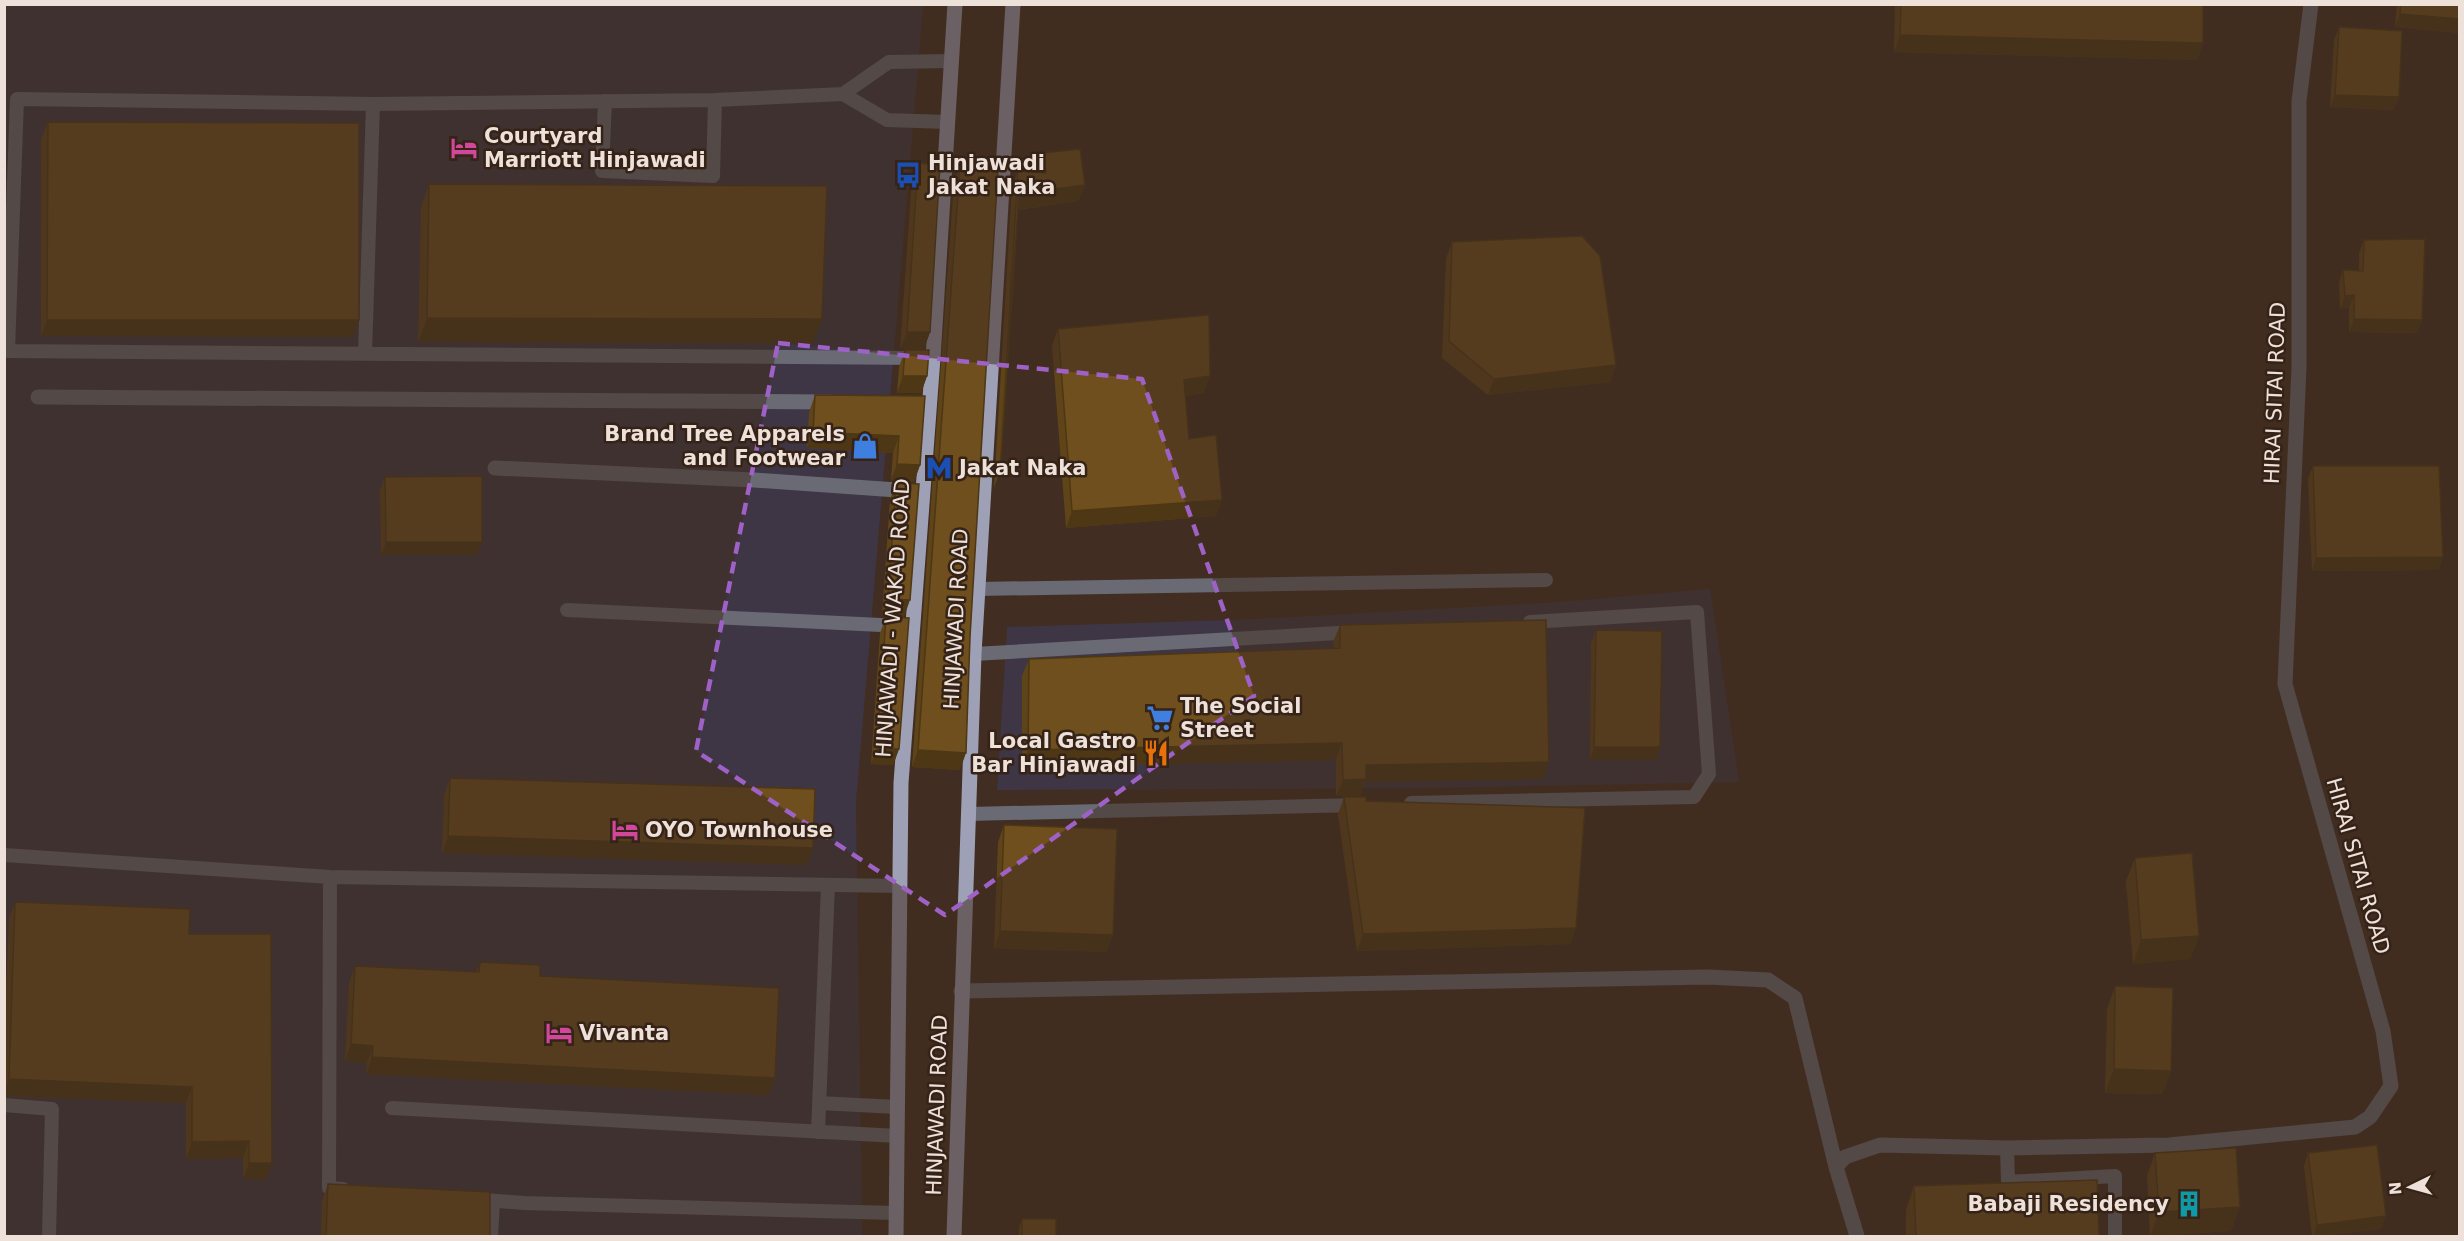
<svg xmlns="http://www.w3.org/2000/svg" width="2464" height="1241" viewBox="0 0 2464 1241" font-family="'DejaVu Sans',sans-serif">
  <rect width="100%" height="100%" fill="#412d21"/>
  <path fill="#3e3545" d="M5 5H923L856 803 862 1236H5Z
    M1710 589 1739 782 1420 788 997 790 1007 627 1260 619 1562 602Z"/>
  <g fill="none" stroke-linecap="round" stroke-linejoin="round">
    <path stroke="#696a74" stroke-width="14" d="M843 94 887 120 947 122
      M605 101 602 171 713 176 715 100
      M365 354 373 104
      M919 358 8 351 17 99 373 104 715 100 843 94 889 62 951 61
      M978 589 1546 580
      M567 610 902 626
      M974 654 1355 632
      M1411 803 1694 797 1709 774 1697 612 1530 622
      M968 814 1359 805
      M4 855 330 877 900 886
      M330 877 329 1188 343 1189
      M819 1103 897 1107
      M4 1105 52 1109 49 1236
      M392 1108 897 1136
      M818 1132 828 885
      M2007 1148 2008 1182 2115 1176V1236
      M473 1199 524 1203 896 1213
      M491 1236 493 1201"/>
    <path stroke="#696a74" stroke-width="15" d="M38 397 830 402
      M495 468 754 480 911 491
      M961 991 1708 977 1768 980 1795 998 1836 1167
      M1857 1236 1836 1167 1845 1157 1880 1145 2007 1148 2169 1145 2355 1127 2370 1117 2391 1086 2383 1031 2285 684 2299 367V101L2311 4"/>
    <path stroke="#9ea1b6" stroke-width="15" d="M896 1236 901 783 933 358 955 4
      M954 1236 974 654 1013 4"/>
  </g>
  <path fill="#5f4419" d="M1895 4H2203V43L2197 60 1894 52Z
    M2397 4H2460V33L2395 27Z
    M2339 27 2394 110 2330 107 2334 40Z
    M48 122 359 320 353 337 41 336V139Z
    M1043 153 1085 185 1078 201 1018 210 1000 471 994 488 1012 187 1018 171 1037 172V170Z
    M918 163 930 332 924 349H900L912 180Z
    M960 166V770L912 767 954 183Z
    M429 184 813 343 418 342 421 208Z
    M2364 240 2422 320 2417 333 2349 332V308L2340 309 2339 283 2343 270 2359 271V253Z
    M1452 242 1616 365 1610 382 1488 395 1442 358 1446 259Z
    M1058 329 1204 393 1185 396 1189 439 1216 516 1066 528 1052 346Z
    M905 350 927 376 921 393H897L899 367Z
    M815 395 925 396 920 465 914 482 891 480 893 453 807 448 809 412Z
    M2313 466 2439 570 2312 571 2308 479Z
    M385 477 477 555H381L380 490Z
    M896 483 904 617 882 616 890 499Z
    M886 617 899 749 893 765 871 764 880 633Z
    M1340 625 1549 762 1543 779 1365 782 1360 796H1336V760L1022 767V676L1029 659 1334 648 1333 642Z
    M1596 630 1656 760H1590L1591 643Z
    M450 778 807 865 442 853 444 795Z
    M1344 797 1366 801 1576 928 1570 944 1357 951 1338 814Z
    M1004 825 1107 952 994 948 998 842Z
    M2135 858 2199 936 2190 959 2133 964 2126 881Z
    M15 902 189 934 266 1180 243 1179V1158L186 1159V1103L4 1096V1041L9 919Z
    M480 962 540 976 775 1078 769 1095 366 1074 367 1063 345 1061 349 983 355 966 476 972Z
    M2115 986 2171 1071 2162 1094 2105 1093 2107 1010Z
    M2155 1153 2231 1231 2150 1236 2147 1176Z
    M2308 1153 2386 1216 2381 1229 2321 1236H2312L2304 1166Z
    M328 1184 490 1236H321L322 1201Z
    M1914 1186 2099 1236H1906V1210Z
    M1022 1219 1056 1236H1019V1228Z"/>
  <path fill="#4d3714" d="M2400 14 2460 19V33L2395 27Z
    M1900 35 2203 43 2197 60 1894 52Z
    M2335 95 2399 97 2394 110 2330 107Z
    M1085 185 1078 201 1015 210 1019 194Z
    M2354 295 2349 308 2340 309 2345 296Z
    M427 318 822 319 813 343 418 342Z
    M2354 319 2422 320 2417 333 2349 332Z
    M47 320H359L353 337 41 336Z
    M907 332H930L924 349H900Z
    M1616 365 1610 382 1488 395 1494 379Z
    M903 376H927L921 393H897Z
    M1210 376 1204 393 1178 397 1184 380Z
    M813 432 899 436 893 453 807 448Z
    M897 464 920 465 914 482 891 480Z
    M1222 500 1216 516 1066 528 1072 511Z
    M386 542H482L477 555H381Z
    M2443 557 2439 570 2312 571 2316 558Z
    M888 599 910 600 904 617 882 616Z
    M1342 743 1336 760 1022 767 1028 750Z
    M877 747 899 749 893 765 871 764Z
    M1594 747H1660L1656 760H1590Z
    M918 750 966 753 960 770 912 767Z
    M1549 762 1543 779 1365 782 1360 796H1336L1343 780 1366 765Z
    M448 836 813 848 807 865 442 853Z
    M1576 928 1570 944 1357 951 1363 934Z
    M1000 931 1113 935 1107 952 994 948Z
    M2199 936 2190 959 2133 964 2141 940Z
    M351 1044 373 1046 367 1063 345 1061Z
    M372 1057 775 1078 769 1095 366 1074Z
    M2114 1069 2171 1071 2162 1094 2105 1093Z
    M9 1079 192 1087 186 1103 4 1096V1091Z
    M249 1141 243 1158 186 1159 192 1142Z
    M249 1163H272L266 1180 243 1179Z
    M2240 1207 2231 1231 2150 1236 2159 1212Z
    M2386 1216 2381 1229 2321 1236H2313L2317 1225Z"/>
  <path fill="#6e4f1d" stroke="#4d3714" stroke-width="1.5" d="M1901 4H2203V43L1900 35Z
    M2401 4H2460V19L2400 14Z
    M2339 27 2402 31 2399 97 2335 95Z
    M48 122 359 123V320H47Z
    M1080 149 1085 185 1019 194 1000 471 1018 171 1046 173 1043 153Z
    M918 163 940 165 930 332H907Z
    M960 166 998 169 970 637 966 753 918 750Z
    M429 184 827 186 822 319 427 318Z
    M1582 236 1600 256 1616 365 1494 379 1449 341 1452 242Z
    M2425 239 2422 320 2354 319V295L2345 296 2343 270 2363 271 2364 240Z
    M1209 315 1210 376 1184 380 1189 439 1216 435 1222 500 1072 511 1058 329Z
    M905 350H929L927 376H903Z
    M815 395 925 396 920 465 897 464 899 436 813 432Z
    M2313 466H2439L2443 557 2316 558Z
    M482 476V542H386L385 477Z
    M896 483 919 484 910 600 888 599Z
    M886 617 909 618 899 749 877 747Z
    M1546 620 1549 762 1366 765V779L1343 780 1342 743 1028 750 1029 659 1340 648V625Z
    M1596 630 1662 631 1660 747H1594Z
    M450 778 815 789 813 848 448 836Z
    M1344 797H1366V801L1585 808 1576 928 1363 934Z
    M1004 825 1117 829 1113 935 1000 931Z
    M2192 853 2199 936 2141 940 2135 858Z
    M15 902 190 909 189 934H271L272 1163H249V1141L192 1142V1087L9 1079Z
    M480 962 540 965V976L779 988 775 1078 372 1057 373 1046 351 1044 355 966 479 972Z
    M2115 986 2173 988 2171 1071 2114 1069Z
    M2377 1145 2386 1216 2317 1225 2308 1153Z
    M2236 1148 2240 1207 2159 1212 2155 1153Z
    M2097 1180 2099 1236H1916L1914 1186Z
    M328 1184 490 1192V1236H326Z
    M1022 1219H1056V1236H1022Z"/>
  <path d="M0 0H2464V1241H0ZM778 343 1142 379 1254 696 945 915 696 751Z" fill="#412d21" fill-opacity=".55" fill-rule="evenodd"/>
  <path fill="none" stroke="#9e62c7" stroke-width="4.5" stroke-dasharray="12 8" stroke-linejoin="round" d="M778 343 1142 379 1254 696 945 915 696 751Z"/>
  <defs>
    <g id="hotel-bare" transform="scale(2.07)"><path d="M-6-4.5h1.5V1H6V5H4.5V3h-9V5H-6ZM-4 0a1.8 1.8 0 1 1 3.6 0ZM.5 0V-2.5h3Q6-2.5 6 0Z" fill="#d1479c" stroke="#362317" stroke-width="2.5" paint-order="stroke"/></g>
    <g id="bus-bare" transform="scale(2.07)"><path d="M-5-6H5V4H4V6H2V4H-2V6H-4V4H-5ZM-3.5-4V0h7V-4ZM-3.5 1.2v1.5H-2V1.2ZM2 1.2v1.5H3.5V1.2Z" fill="#1a4fb4" stroke="#362317" stroke-width="2.5" paint-order="stroke"/></g>
    <g id="shop-bare" transform="scale(2.07)"><path d="M-5-2.5h2.3a2.7 3.5 0 0 1 5.4 0H5L5.5 6h-11ZM-1.5-2.5h3a1.5 2.3 0 0 0-3 0Z" fill="#3f7fe0" stroke="#362317" stroke-width="2.5" paint-order="stroke"/></g>
    <g id="metro-bare" transform="scale(2.07)"><path d="M-5.5 5V-5H-3L0 0L3-5H5.5V5H3V-.5L0 4L-3-.5V5Z" fill="#1a4fb4" stroke="#362317" stroke-width="2.5" paint-order="stroke"/></g>
    <g id="supermarket-bare" transform="scale(2.07)"><path d="M-6-5.5h2.5l.6 2H6L4.5 2H-2.5L-4.4-4H-6ZM-1.5 3.2a1.3 1.3 0 1 0 .1 0ZM3 3.2a1.3 1.3 0 1 0 .1 0Z" fill="#3f7fe0" stroke="#362317" stroke-width="2.5" paint-order="stroke"/></g>
    <g id="restaurant-bare" transform="scale(2.07)"><path d="M-5-6h1v4h1v-4h1v4h1v-4h1v5L-1.5 .5V6h-2V.5L-5-1ZM5-6V6H3V1.5H1.5Q1.5-4 5-6Z" fill="#e8710a" stroke="#362317" stroke-width="2.5" paint-order="stroke"/></g>
    <g id="building-bare" transform="scale(2.07)"><path d="M-4-6H4V6H1V3H-1V6H-4ZM-2.5-4.3h1.7v1.8h-1.7ZM.8-4.3h1.7v1.8H.8ZM-2.5-1h1.7V.8h-1.7ZM.8-1h1.7V.8H.8Z" fill="#0f9aa8" stroke="#362317" stroke-width="2.5" paint-order="stroke"/></g>
  </defs>
  <g fill-rule="evenodd">
    <use href="#hotel-bare" x="464" y="148"/>
    <use href="#bus-bare" x="908" y="175"/>
    <use href="#shop-bare" x="865" y="446"/>
    <use href="#metro-bare" x="939" y="468"/>
    <use href="#supermarket-bare" x="1160" y="718"/>
    <use href="#restaurant-bare" x="1156" y="753"/>
    <use href="#hotel-bare" x="625" y="830"/>
    <use href="#hotel-bare" x="559" y="1033"/>
    <use href="#building-bare" x="2189" y="1204"/>
  </g>
  <g text-anchor="middle" dominant-baseline="central" stroke-width="5" stroke-linejoin="round" paint-order="stroke">
    <g font-size="21" font-weight="bold" fill="#eee1da" stroke="#362317" text-anchor="start">
      <text x="484" y="136">Courtyard<tspan x="484" dy="24">Marriott Hinjawadi</tspan></text>
      <text x="928" y="163">Hinjawadi<tspan x="928" dy="24">Jakat Naka</tspan></text>
      <text x="845" y="434" text-anchor="end">Brand Tree Apparels<tspan x="845" dy="24">and Footwear</tspan></text>
      <text x="959" y="468">Jakat Naka</text>
      <text x="1180" y="706">The Social<tspan x="1180" dy="24">Street</tspan></text>
      <text x="1136" y="741" text-anchor="end">Local Gastro<tspan x="1136" dy="24">Bar Hinjawadi</tspan></text>
      <text x="645" y="830">OYO Townhouse</text>
      <text x="579" y="1033">Vivanta</text>
      <text x="2169" y="1204" text-anchor="end">Babaji Residency</text>
    </g>
    <g font-size="21" fill="#eee1da" stroke="#362317">
      <text transform="translate(2275 393) rotate(-88)">HIRAI SITAI ROAD</text>
      <text transform="translate(893 618) rotate(-86)">HINJAWADI - WAKAD ROAD</text>
      <text transform="translate(956 619) rotate(-87)">HINJAWADI ROAD</text>
      <text transform="translate(2358 866) rotate(74)">HIRAI SITAI ROAD</text>
      <text transform="translate(937 1105) rotate(-88)">HINJAWADI ROAD</text>
    </g>
  </g>
  <rect width="2464" height="1241" fill="none" stroke="#eee1da" stroke-width="12"/>
  <g transform="translate(2410 1187) rotate(265)" stroke="#362317" stroke-width="4.5" paint-order="stroke">
  <path d="M0-4.5L10 22L0 15L-10 22Z" fill="#eee1da"/>
  <text y="-9" font-size="16" font-weight="bold" text-anchor="middle" fill="#eee1da">N</text>
  </g>
</svg>
